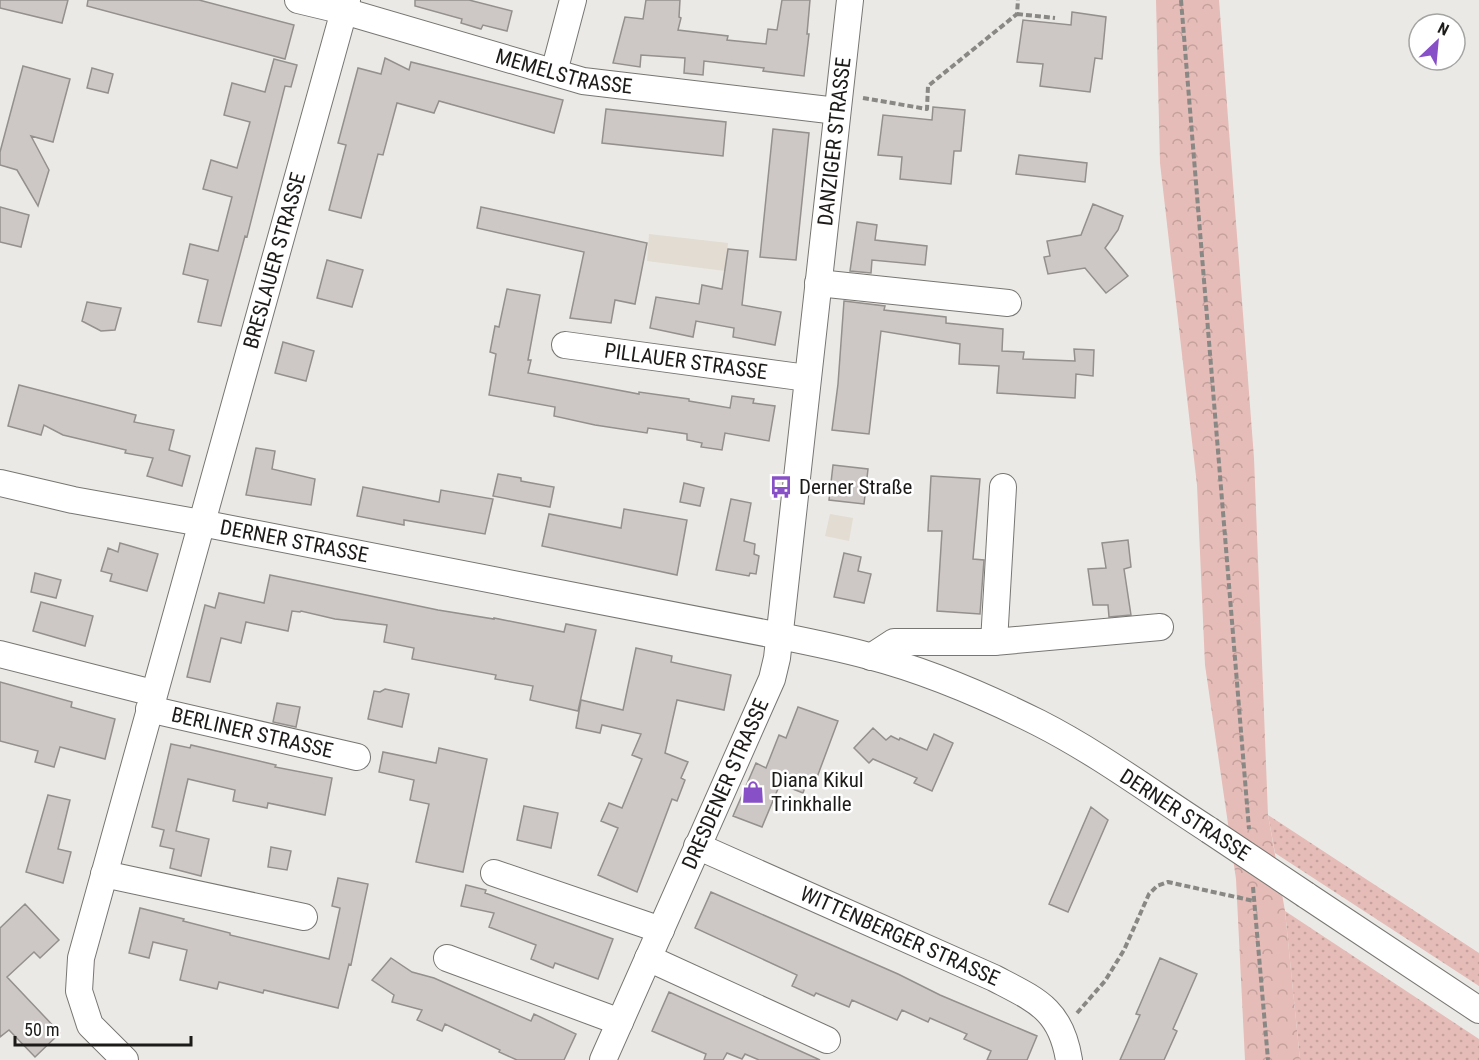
<svg xmlns="http://www.w3.org/2000/svg" width="1479" height="1060" viewBox="0 0 1479 1060" font-family="'Roboto Condensed',sans-serif">
  <defs>
    <pattern id="grass-dots" width="8" height="8" patternUnits="userSpaceOnUse" patternTransform="scale(1.5)"><rect width="8" height="8" fill="#e5bcb7"/><path d="M2 2h.1M6 6h.1" fill="none" stroke="#c4a19d" stroke-width="1.8" stroke-linecap="round"/></pattern>
    <pattern id="forest-crowns" width="20" height="18" patternUnits="userSpaceOnUse" patternTransform="scale(1.5)"><rect width="20" height="18" fill="#e5bcb7"/><path d="M2 6a3 3 0 1 1 6 0M12 15a3 3 0 1 1 6 0" fill="none" stroke="#c4a19d"/></pattern>
  </defs>
  <rect width="100%" height="100%" fill="#ebe9e5"/>
  <path fill="#e2dcd2" d="M649 234 728 243 725 271 647 261Z
    M830 514 853 518 849 541 825 536Z"/>
  <path fill="url(#grass-dots)" d="M1268 815 1479 953V986L1275 853Z
    M1285 911 1479 1039V1060H1300Z"/>
  <path fill="url(#forest-crowns)" d="M1156 0H1219L1254 458 1268 815 1285 911 1300 1060H1245L1236 879 1205 665 1197 485 1160 163Z"/>
  <path fill="#cdc8c6" stroke="#93908d" stroke-width="1.5" d="M0 0H68L62 23 0 8Z
    M88 0H199L294 25 285 59 87 6Z
    M415 0H469L512 11 507 31 483 25 481 29 461 23 462 19 415 6Z
    M646 0H680L679 17 681 18 678 30 728 36 727 40 766 44 768 29 777 30 782 0H810L807 34H809L804 76 763 71 764 68 704 61 703 75 684 73 685 58 641 55 640 67 613 63 625 17 643 19Z
    M1072 12 1106 17 1102 59 1095 58 1090 92 1040 86 1043 64 1017 62 1023 20 1071 25Z
    M385 58 409 70 411 62 563 100 554 133 439 101 434 113 397 103 383 155 378 154 361 218 329 210 346 145 338 143 358 68 381 74Z
    M274 59 297 65 291 87 285 86 247 237 245 236 221 326 198 322 208 280 183 274 190 244 218 251 232 197 203 189 211 160 237 168 250 122 224 115 232 83 265 92Z
    M23 66 70 79 53 142 31 136 49 170 38 206 17 170 0 165V152Z
    M92 68 113 74 108 93 87 88Z
    M933 107 965 110 961 151H954L951 184 900 179 902 157 878 155 883 115 932 120Z
    M606 109 726 122 723 156 602 143Z
    M773 129 809 133 796 260 760 257Z
    M1019 155 1087 163 1085 182 1016 174Z
    M1093 204 1123 216 1118 230 1105 248 1128 276 1106 293 1085 268 1048 274 1044 257 1050 256 1047 241 1081 235Z
    M0 207 29 215 21 247 0 242Z
    M481 207 647 243 635 304 615 300 611 323 570 318 584 252 477 228Z
    M857 222 877 225 875 240 927 246 925 265 872 260 871 273 850 271Z
    M728 249 748 251 742 305 781 312 775 345 733 337 734 328 696 321 693 337 650 328 656 297 699 304 702 285 722 289Z
    M327 260 363 270 352 307 317 298Z
    M507 289 540 295 528 360H531L528 373 639 394V392L689 399V401L730 408 732 396 754 399 753 403 775 406 769 441 725 433 722 450 701 447 702 443 687 440V434L648 428 647 433 595 425 554 416 555 407 489 395 496 354 490 352 495 326 499 327Z
    M844 301 885 306 884 310 946 317V323L1003 329 1002 351 1024 352 1023 359 1075 361 1074 349 1094 350 1093 376 1076 374 1075 398 997 393 999 366 959 364 960 344 881 331 869 434 832 430 838 384Z
    M87 302 121 308 115 330 101 331 82 321Z
    M283 342 314 351 306 381 275 373Z
    M19 385 136 415 134 422 174 430 169 450 190 456 182 486 147 476 153 458 125 453 126 450 63 435 44 425 41 435 8 426Z
    M256 448 275 451 272 469 315 479 311 505 246 495Z
    M833 465 868 469 864 504 829 500Z
    M498 474 521 478V481L554 487 550 507 493 496Z
    M931 476 980 479 973 559 984 560 980 614 937 611 942 531H928Z
    M684 483 704 488 700 506 680 502Z
    M363 487 439 502 441 490 493 499 485 534 404 520V525L357 516Z
    M731 499 751 503 744 541 755 544 754 554 759 556 756 574 750 573 749 576 716 570Z
    M624 509 687 520 677 575 542 546 549 514 621 528Z
    M1128 540 1131 567 1124 569 1131 615 1109 617 1108 605H1093L1088 569 1106 568 1102 543Z
    M120 543 158 554 147 591 110 581 112 574 101 571 108 548 118 552Z
    M844 553 861 557 858 571 871 574 864 603 834 597Z
    M35 573 61 580 56 598 31 592Z
    M270 575 438 610 494 619V618L564 632 566 624 596 630 578 711 530 700 533 686 495 679 496 675 412 659 414 648 384 642 387 625 335 619 301 611 300 612 292 611 288 631 246 622 241 643 221 638 210 682 187 677 205 605 215 608 219 593 264 603Z
    M41 602 93 616 85 646 33 631Z
    M636 648 672 656 671 662 731 675 724 710 677 700 665 753 688 762 681 778 685 780 677 801 672 799 637 892 598 875 618 828 601 821 609 803 622 808 642 759 632 755 641 734 602 725 600 733 576 728 581 700 623 710Z
    M0 682 72 702 71 707 115 719 105 759 60 747 54 767 35 762 38 751 0 741Z
    M385 689 409 694 402 727 368 719 374 691 380 692Z
    M277 703 300 707 296 727 273 722Z
    M798 707 838 721 816 780 812 786 806 784 803 793 780 784 762 827 733 816 756 763 766 768 779 735 786 738Z
    M873 728 886 740 891 736 899 740 900 738 927 750 934 734 953 743 932 791 914 783 917 778 873 759 869 763 854 748Z
    M171 744 190 748 191 745 276 765 275 767 332 778 325 815 268 803 267 808 233 801 235 790 188 779 176 831 209 839 201 876 170 868 174 849 160 846 164 830 152 827Z
    M439 748 487 759 463 872 416 862 429 804 410 800 414 780 379 772 383 752 436 763Z
    M48 795 70 800 58 849 71 852 63 883 26 872Z
    M524 806 558 813 551 848 517 840Z
    M1091 807 1108 820 1068 912 1049 904Z
    M271 847 291 851 287 870 268 867Z
    M338 878 368 884 351 965 349 964 338 1008 264 990 263 993 219 982 217 989 180 980 187 950 153 942 149 958 129 953 140 908 184 919 183 921 230 933V935L329 959 340 908 332 906Z
    M466 885 486 890 485 893 613 939 598 979 555 963 553 968 531 959 536 945 489 927 494 913 461 906Z
    M711 892 898 974 940 995 1037 1036 1027 1060H987L991 1051 964 1039 967 1034 930 1018 928 1022 902 1010 897 1020 852 1000 849 1007 816 993 814 996 792 986 797 975 695 928Z
    M25 904 59 940 40 958 34 952 7 977 60 1033 35 1057 9 1030 0 1037V928Z
    M391 958 412 972 434 978 531 1021 534 1014 576 1034 564 1060H517L499 1052 500 1050 445 1024 442 1031 417 1020 422 1010 392 1002 394 995 372 980Z
    M1160 958 1197 974 1173 1029 1177 1031 1164 1060H1120L1140 1015 1136 1014Z
    M669 992 765 1035 820 1060H759L745 1054 742 1059 727 1053 723 1060H704L706 1054 652 1031Z"/>
  <g fill="none" stroke-linecap="round" stroke-linejoin="round">
    <g stroke="#787672" stroke-width="28">
      <g id="minor">
        <path id="s1" d="M298 0 344 11 583 81 837 111"/>
        <path d="M554 72 573 0"/>
        <path d="M818 283 1008 303"/>
        <path id="s2" d="M565 345 807 378"/>
        <path id="s3" d="M0 483 73 500 201 523 780 636C810 642 840 648 869 656 927 671 985 696 1039 723 1098 753 1153 794 1209 830"/>
        <path d="M994 642 1003 487"/>
        <path d="M0 654 153 693"/>
        <path d="M871 657 894 642H994L1160 627"/>
        <path id="s4" d="M149 709 357 757"/>
        <path id="s5" d="M697 846 994 978C1036 1000 1061 1009 1069 1060"/>
        <path d="M494 873 661 930"/>
        <path d="M104 874 304 917"/>
        <path d="M1306 895 1479 1010"/>
        <path d="M447 958 620 1022"/>
        <path d="M648 958 827 1040"/>
        <path id="s6" d="M125 1060 90 1025 79 991 81 958 347 0"/>
        <path id="s7" d="M603 1060 772 679 777 658 850 0"/>
      </g>
    </g>
    <path stroke="#898885" stroke-width="4" stroke-dasharray="6 3" stroke-linecap="butt" d="M1181 0 1249 829
      M1017 14 1055 18
      M863 98 927 109 928 86 1017 14 1018 0
      M1253 887 1268 1060
      M1077 1013 1105 981 1124 950 1149 894 1157 886 1168 882 1254 901"/>
    <use href="#minor" stroke="#fff" stroke-width="26"/>
    <g stroke="#787672" stroke-width="28" stroke-linecap="butt">
      <path id="minor-bridge" d="M1209 830 1306 895"/>
    </g>
    <use href="#minor-bridge" stroke="#fff" stroke-width="26"/>
  </g>
  <defs>
    <g id="bus-bare" transform="scale(1.8)"><path d="M-5-6H5V4H4V6H2V4H-2V6H-4V4H-5ZM-3.5-4V0h7V-4ZM-3.5 1.2v1.5H-2V1.2ZM2 1.2v1.5H3.5V1.2Z" fill="#8850c7" stroke="#fff" stroke-width="2.5" paint-order="stroke"/></g>
    <g id="shop-bare" transform="scale(1.8)"><path d="M-5-2.5h2.3a2.7 3.5 0 0 1 5.4 0H5L5.5 6h-11ZM-1.5-2.5h3a1.5 2.3 0 0 0-3 0Z" fill="#8850c7" stroke="#fff" stroke-width="2.5" paint-order="stroke"/></g>
  </defs>
  <g fill-rule="evenodd">
    <use href="#bus-bare" x="781" y="487"/>
    <use href="#shop-bare" x="753" y="792"/>
  </g>
  <g text-anchor="middle" dominant-baseline="central" stroke-width="5" stroke-linejoin="round" paint-order="stroke">
    <g font-size="21" fill="#1c1b19" stroke="#fff">
      <text stroke="none"><textPath href="#s1" startOffset="276">MEMELSTRASSE</textPath></text>
      <text stroke="none"><textPath href="#s7" startOffset="958">DANZIGER STRASSE</textPath></text>
      <text stroke="none"><textPath href="#s6" startOffset="842">BRESLAUER STRASSE</textPath></text>
      <text stroke="none"><textPath href="#s2" startOffset="122">PILLAUER STRASSE</textPath></text>
      <text stroke="none"><textPath href="#s3" startOffset="300">DERNER STRASSE</textPath></text>
      <text stroke="none"><textPath href="#s4" startOffset="106">BERLINER STRASSE</textPath></text>
      <text stroke="none"><textPath href="#s7" startOffset="302">DRESDENER STRASSE</textPath></text>
      <text transform="translate(1185 815) rotate(33)">DERNER STRASSE</text>
      <text stroke="none"><textPath href="#s5" startOffset="222">WITTENBERGER STRASSE</textPath></text>
    </g>
    <g font-size="21" fill="#1c1b19" stroke="#fff" text-anchor="start">
      <text x="799" y="487">Derner Straße</text>
      <text x="771" y="780">Diana Kikul<tspan x="771" dy="24">Trinkhalle</tspan></text>
    </g>
  </g>
  <g transform="translate(1437 42) rotate(26)"><circle r="28" fill="#ffffff" stroke="#a4a4a3" stroke-width="1.5"/>
  <path d="M0-4.5L10 22L0 15L-10 22Z" fill="#8850c7"/>
  <text y="-9" font-size="16" font-weight="bold" text-anchor="middle" fill="#1c1b19">N</text>
  </g>
  <path d="M15 1036v9h176v-9" fill="none" stroke="#1c1b19" stroke-width="3"/>
  <text x="24" y="1036" font-size="18" fill="#1c1b19" stroke="#ffffff" stroke-width="4.5" paint-order="stroke">50 m</text>
</svg>
